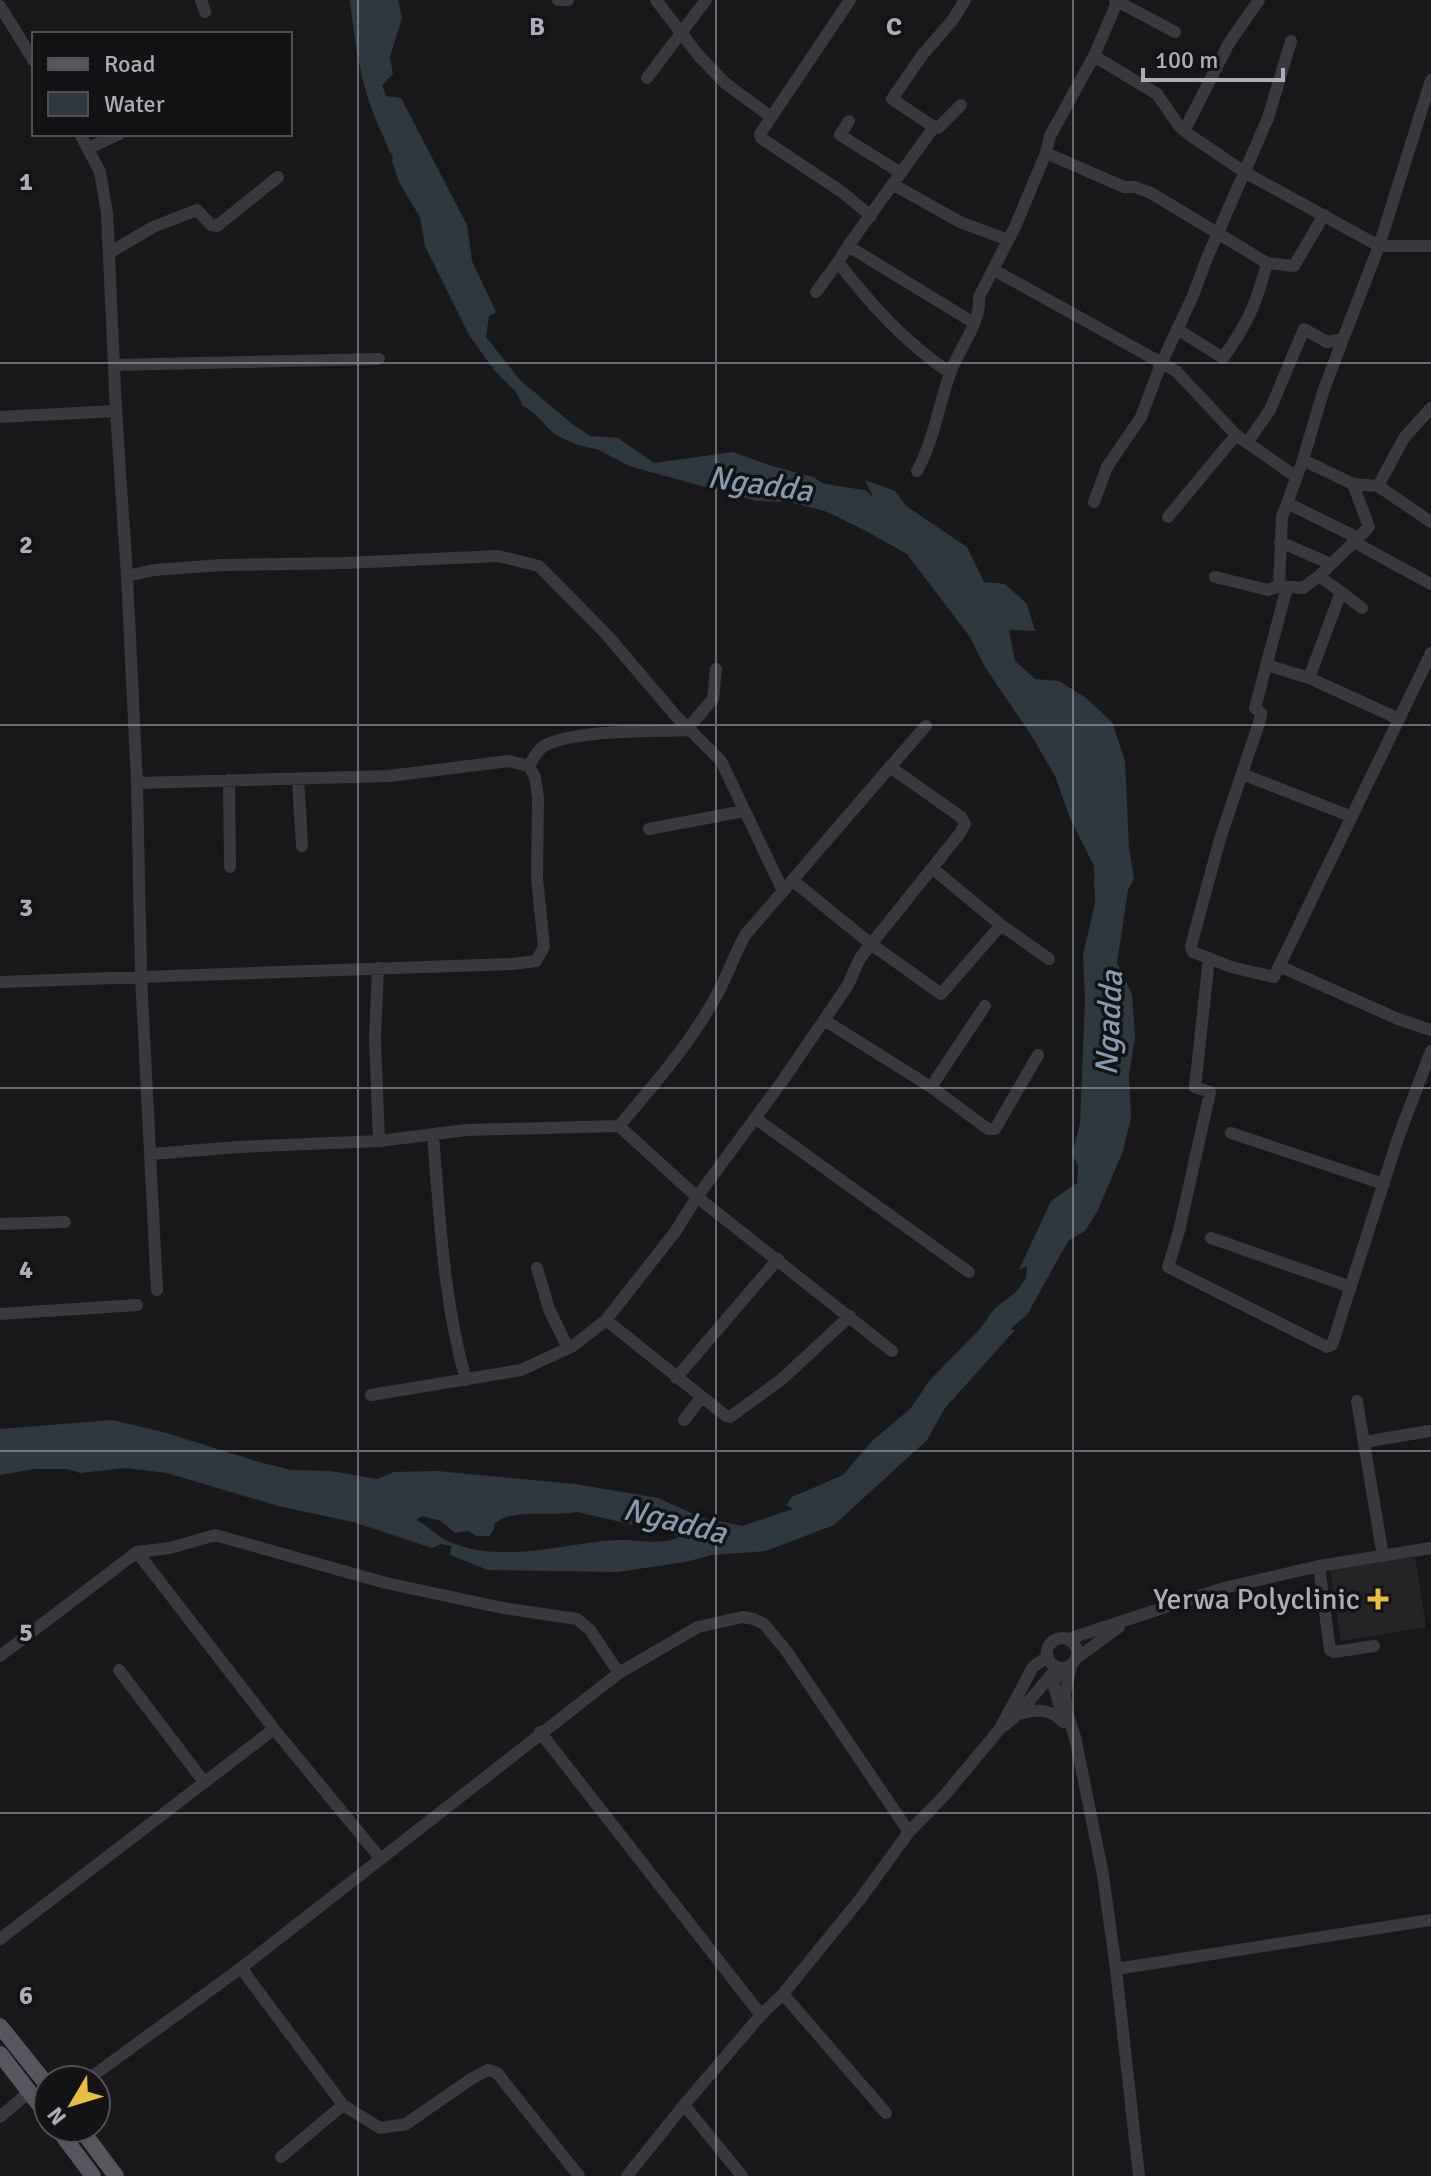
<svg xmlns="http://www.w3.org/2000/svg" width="1431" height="2176" viewBox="0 0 1431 2176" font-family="Signika,sans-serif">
  <rect width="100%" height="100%" fill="#18181a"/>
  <path fill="#242427" d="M1415 1557 1426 1627 1341 1641 1330 1570Z"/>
  <path fill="#30383f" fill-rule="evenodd" d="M350 0H398L402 18 390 57 393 74 382 85 386 96 401 98 467 225 472 261 496 312 489 316 486 337 520 380 571 423 590 436 618 438 654 463 733 452 769 465 813 477 887 524 865 480 895 491 906 506 967 547 984 582 1005 584 1027 604 1035 631 1009 630 1015 661 1035 679 1059 681 1086 698 1112 722 1125 761 1129 848 1134 879 1128 890 1117 963 1132 994 1135 1038 1129 1074 1131 1118 1123 1151 1098 1210 1085 1231 1068 1241 1027 1315 1010 1329 1015 1330 945 1408 927 1440 834 1525 766 1551 712 1555 685 1562 618 1572 488 1570 450 1555 451 1546 441 1544 432 1548 353 1522 278 1506 167 1473 126 1468 80 1473 68 1469H34L0 1475V1429L112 1420 163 1432 259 1462 291 1470 331 1471 377 1479 394 1472 437 1471 575 1484 658 1498 700 1517 742 1526 793 1509 786 1505 792 1497 843 1475 872 1441 910 1409 930 1380 979 1330 995 1308 1016 1292 1026 1278 1027 1266 1019 1270 1051 1201 1077 1183 1078 1166 1072 1153 1080 1124 1085 999 1083 955 1095 903 1094 866 1070 818 1055 776 1033 738 985 667 970 637 907 554 864 530 825 511 789 502 756 501 629 466 599 450 575 444 554 434 534 413 523 406 516 392 495 371 469 335 425 246 420 217 399 182 392 161 393 157C387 148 385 139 380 129 361 88 355 45 350 0ZM577 1512 638 1526 652 1532 663 1529 679 1537C663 1546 635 1539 618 1540 562 1543 507 1564 452 1543 438 1538 429 1526 416 1520L422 1516 441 1521 455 1533 468 1531 477 1536H489L494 1529V1524C510 1508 553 1517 577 1512Z"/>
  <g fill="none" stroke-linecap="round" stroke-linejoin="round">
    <path stroke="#30383f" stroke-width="16" d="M819 491 862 498 900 530"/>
    <path stroke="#393a3f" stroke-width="12" d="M201 0 205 12
      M558 0H568
      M656 0 699 56 725 83 771 117
      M850 0 760 134 761 138 842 192 871 216
      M965 0 952 21 923 54 892 99 934 127 848 246 974 323
      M1115 0 1175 32
      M0 6 34 61
      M1094 56 1157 94 1179 126 1191 136 1246 173 1379 246H1431
      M647 78 706 0
      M849 121 840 135 901 173
      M934 127 938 128 961 105
      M1185 129 1229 43 1259 0
      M80 134 100 172 107 213 116 411 127 576 137 783 141 976 157 1290
      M89 148 119 134
      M1046 153 1124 187H1135L1151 193 1267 263 1294 266 1324 215
      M894 185 960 222 1008 240
      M848 246 838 262C871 305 905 342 950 373
      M109 253 153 227 197 210 211 225 217 226 278 177
      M994 270 1176 371 1236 435 1295 476
      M816 292 838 262
      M1177 329 1223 358C1248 323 1256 305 1267 263
      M1343 339 1323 392 1303 460 1282 517 1279 586 1286 591 1255 708 1261 713 1260 720 1220 839 1191 946 1193 952 1231 967 1274 977 1431 653
      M114 365 379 359
      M0 417 116 411
      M1247 443 1270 410 1304 329 1327 342 1343 339 1379 246 1431 80
      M917 471C935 438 938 406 951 371 960 347 981 323 979 297L1015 227 1046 153 1050 136 1094 56 1118 0
      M1353 484 1378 486 1431 522
      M1378 486 1404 438 1431 408
      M1094 502 1107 467 1141 417 1161 364 1192 298 1207 258 1268 118 1291 41
      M1287 503 1354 536V542L1369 527 1353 484 1303 460
      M1168 517 1236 435
      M1280 542 1331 564
      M127 576 154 570 222 565 345 563 498 556 539 566 607 635 675 715 721 761 783 891
      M1215 577 1268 590 1279 586 1303 588 1319 576
      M1341 592 1362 608
      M1267 665 1309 678 1397 718
      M1309 678 1341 592 1319 576 1354 542 1431 584
      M688 728 713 699 716 669
      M529 766C533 759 537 750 544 746 574 729 653 732 690 730
      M890 767 926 726
      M1242 774 1350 816
      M298 778 302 846
      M229 780 230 867
      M649 829 744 811
      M792 880 871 944 941 994 1001 925 932 868
      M1001 925 1049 959
      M1209 958 1195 1087 1210 1092 1179 1231 1168 1267 1327 1347 1332 1345 1398 1138 1431 1051
      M1279 966 1398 1019 1431 1030
      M378 968 375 1039 379 1141
      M0 982 513 964 536 961 544 947 537 878 538 798 535 777 529 766 509 761 389 776 137 783
      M824 1020 931 1087 988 1129H995L1038 1055
      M931 1087 985 1006
      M755 1118 969 1272
      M1231 1133 1384 1184
      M433 1136C440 1218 443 1300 466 1380
      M152 1154 238 1147 379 1141 466 1130 619 1126 697 1197 892 1351
      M0 1224 65 1222
      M1211 1238 1351 1287
      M537 1268 549 1309 568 1348
      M0 1314 137 1305
      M606 1320 726 1416 730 1417 782 1379 850 1316
      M676 1378 778 1259
      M371 1395 521 1370 573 1346 606 1320 675 1232 697 1197 781 1083 848 985 860 958 961 832 965 824 961 817 890 767 746 934C735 952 729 972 719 991 693 1040 655 1084 619 1126
      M1357 1401 1383 1556
      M684 1420 701 1398
      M1364 1442 1429 1431
      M137 1552 274 1729 380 1858
      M1319 1566 1330 1650 1334 1652 1374 1646
      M1047 1653a15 15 0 1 1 30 0a15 15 0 1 1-30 0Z
      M1068 1639 1224 1588 1319 1566 1431 1548
      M0 1656 137 1552 170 1548 215 1535 386 1583 503 1608 577 1619 590 1630 619 1673
      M1077 1658 1119 1627
      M1071 1666 1065 1694 1067 1713 1075 1737 1103 1875 1116 1969 1139 2176
      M119 1670 204 1782
      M1059 1672 1053 1683 1063 1718
      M1018 1714C1036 1709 1050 1708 1063 1722
      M1004 1726 1018 1714 1057 1668
      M540 1732 761 2015
      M0 1939 274 1729
      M241 1968 343 2105 380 2128 406 2124 471 2079 488 2070 497 2073 579 2176
      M1116 1969 1431 1920
      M783 1994 886 2113
      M87 2080 241 1968 619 1673 698 1627 743 1617 754 1619 764 1624 785 1649 909 1832
      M684 2105 742 2176
      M0 2117 28 2093
      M281 2157 343 2105
      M627 2176 684 2105 761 2015 783 1994 861 1898 909 1832 944 1796 999 1730 1033 1667 1047 1657"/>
    <path stroke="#55565e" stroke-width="16" d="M0 2026 48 2086
      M0 2054 48 2116
      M57 2128 93 2176
      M80 2128 116 2176"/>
  </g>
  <path fill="none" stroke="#abaeb9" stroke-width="2" stroke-opacity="0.55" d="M358 0V2176M716 0V2176M1073 0V2176M0 363H1431M0 725H1431M0 1088H1431M0 1451H1431M0 1813H1431"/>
  <path fill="#e9be41" stroke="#131315" stroke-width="3" d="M1374 1587h8v8h8v8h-8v8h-8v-8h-8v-8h8z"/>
  <g text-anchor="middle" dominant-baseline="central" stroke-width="7" stroke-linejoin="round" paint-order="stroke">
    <g font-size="30" fill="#abaeb9" stroke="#131315" text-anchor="end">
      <text x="1360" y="1599">Yerwa Polyclinic</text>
    </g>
    <g font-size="32" font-style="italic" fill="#8499b2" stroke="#131315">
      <text transform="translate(760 484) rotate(8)">Ngadda</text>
      <text transform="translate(1109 1023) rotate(-87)">Ngadda</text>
      <text transform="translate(675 1521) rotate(14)">Ngadda</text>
    </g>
  </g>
  <g font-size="26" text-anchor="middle" font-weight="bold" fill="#abaeb9" stroke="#131315" stroke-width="7" stroke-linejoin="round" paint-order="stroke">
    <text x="537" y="35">B</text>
    <text x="894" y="35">C</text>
    <text x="26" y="190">1</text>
    <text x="26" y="553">2</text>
    <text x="26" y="916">3</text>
    <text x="26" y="1278">4</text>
    <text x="26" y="1641">5</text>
    <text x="26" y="2004">6</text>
  </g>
  <rect x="32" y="32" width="260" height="104" fill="#131315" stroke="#505157" stroke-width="2"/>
  <rect x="48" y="58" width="40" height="12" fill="#55565e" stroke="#505157" stroke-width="2"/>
  <text x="104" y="72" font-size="24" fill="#abaeb9">Road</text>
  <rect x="48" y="92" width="40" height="24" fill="#30383f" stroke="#505157" stroke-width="2"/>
  <text x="104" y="112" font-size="24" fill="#abaeb9">Water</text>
  <g transform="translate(72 2104) rotate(232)"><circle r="38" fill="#131315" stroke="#505157" stroke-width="2"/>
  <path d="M0-6L14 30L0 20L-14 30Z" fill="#e9be41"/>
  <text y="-12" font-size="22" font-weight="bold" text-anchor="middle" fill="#abaeb9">N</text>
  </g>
  <path d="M1143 68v12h140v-12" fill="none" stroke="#abaeb9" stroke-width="4"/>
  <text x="1155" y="68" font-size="24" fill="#abaeb9" stroke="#131315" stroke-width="6" paint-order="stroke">100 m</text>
</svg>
